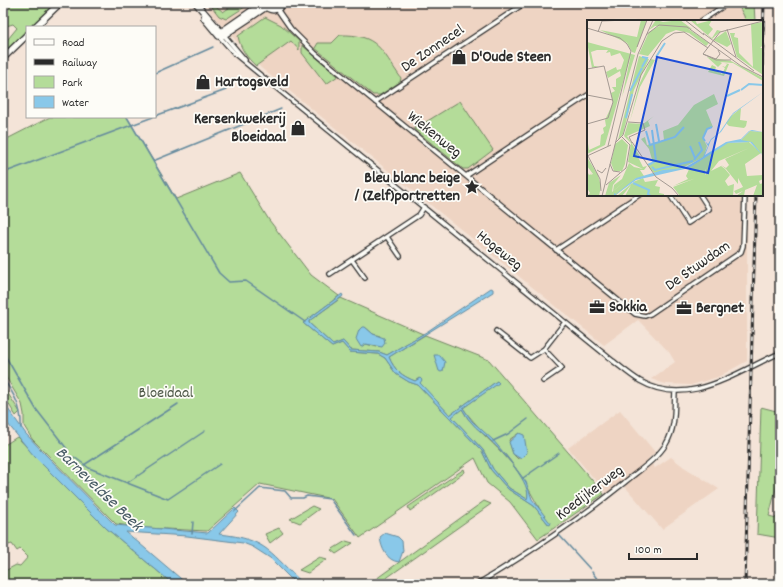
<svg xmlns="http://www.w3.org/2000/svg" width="783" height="587" viewBox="0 0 783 587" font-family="Dekko,sans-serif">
  <rect width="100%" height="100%" fill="#f4e4d8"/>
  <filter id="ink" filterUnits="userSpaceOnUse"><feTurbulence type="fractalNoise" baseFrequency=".025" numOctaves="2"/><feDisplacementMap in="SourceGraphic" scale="8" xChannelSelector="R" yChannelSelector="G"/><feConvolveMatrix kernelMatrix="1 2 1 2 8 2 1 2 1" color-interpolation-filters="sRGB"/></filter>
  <g filter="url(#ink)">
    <path fill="#eed4c3" d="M204 3H754L753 21H588V195H747V361L718 377 691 385 665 384 651 379 675 362 669 352 638 320 604 345 261 68 214 17Z
      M620 410 655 452 648 459 655 468 671 457 684 467 719 489 662 529 621 482 607 494 568 448Z"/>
    <path fill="#b4dc99" stroke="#708462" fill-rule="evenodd" d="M3 3H57L32 27H27V32L3 55V45L17 28 13 24 3 27Z
      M209 3H217L216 6 223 12 236 3H251L226 19 219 16Z
      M737 3H754L755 21H745L744 16Z
      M265 17 281 25 299 41V50L291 41 256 66C247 58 240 48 238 36Z
      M340 35C378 34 381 50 401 78L400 82 380 95H373L315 48 318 43H332Z
      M302 45 338 76 326 84 302 53Z
      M460 101 493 150 468 169H463L414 129V127L416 128Z
      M50 117H127L176 199 240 173 269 220 311 275 339 296 303 323 332 347 342 343 350 352 378 354 385 358 396 374 409 382 418 385 482 451 491 470 508 489 534 506 549 525C535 502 525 479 508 458 493 440 476 427 463 408L498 383 497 381 450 415 419 383V378L415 381C402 376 394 370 389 357L425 335 489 360 604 494 538 539 510 502 487 483 475 458 360 538 332 499 260 484 207 531 145 528 116 524 32 439 24 426V414L22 404 3 372V141ZM519 433 518 459 513 454 509 440Z
      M341 298 343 299 423 334 387 355 379 352 351 350 343 341 333 345 309 323V321ZM365 327 373 334 380 336 377 347 366 344Z
      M3 386 20 412 16 416 3 395Z
      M761 407 780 412V473L769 516 780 519V538L757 534Z
      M462 409C465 414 468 420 473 424 485 437 536 480 527 499L509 488 493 469 483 450 451 416Z
      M17 437 106 528 173 584H3V572L16 565 20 566 28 557 20 549 17 551 12 544 5 546 3 544V446Z
      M464 469 465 472 410 511 408 507Z
      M484 501 491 504 378 584H369Z
      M312 506 319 509 300 523 290 519Z
      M279 528 283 533 270 543 265 534Z
      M346 541 353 543 336 554 331 550Z
      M320 557 327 559 308 573 299 570Z"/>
    <path fill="#89c8e9" stroke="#63899d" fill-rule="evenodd" d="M491 288 493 289V292L389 357C394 370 402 376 415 381L420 378 422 380 420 383 450 415 497 381 499 383 463 408 472 421 493 440 508 458 526 482 532 499 551 524 549 525 534 506 508 489 491 470 482 451 418 385 409 382 396 374 385 358 378 354 350 352 342 343 332 347 303 323 342 294 343 296 309 321V323L333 345 343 341 351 350 379 352 387 355 428 331ZM462 409C465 413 467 418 471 422 476 429 485 434 491 441 502 451 533 485 527 499L509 488 493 469 483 450 452 417Z
      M362 327H365L373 334 384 338 385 343 382 347 366 344 361 347 356 339 359 330Z
      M434 355H439L445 362 443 371 441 372 439 371Z
      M3 402 26 434 44 453 115 525 208 533 235 508 239 512 219 534C269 539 270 554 304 584H296L270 558 253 547 243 543 187 536 126 532 187 584H173L106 528 34 456 3 418Z
      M519 433 524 435 527 453 521 459 513 454 509 442Z
      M385 533 398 537 402 541 403 551 399 562C387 561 381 548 380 537Z"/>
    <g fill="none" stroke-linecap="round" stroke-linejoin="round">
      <path stroke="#63899d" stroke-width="1.5" d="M155 73 213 47
        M155 116 226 90
        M127 117 219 273 229 282 246 281 305 322
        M153 161 281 109
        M3 173 153 117
        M3 352 36 409 67 449
        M3 379C15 395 22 408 21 428
        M493 441 508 434 528 419
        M74 457 89 468 168 499 220 464
        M84 465 178 404
        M523 478 559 453
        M127 483 205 431
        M235 511 260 488 285 491 291 498H303L307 496 330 499 356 535
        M192 534 193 522
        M559 535 590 569
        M592 572 601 584"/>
      <g stroke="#2b2b2b" stroke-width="6">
        <path id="street" d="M277 9 291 29 315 53 635 314 645 316 650 314 741 252 743 246 745 195
          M701 21 728 3
          M223 34 245 60
          M219 36 236 55 253 69 613 361C621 367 630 375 640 381 688 409 736 372 780 353
          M375 102 525 3
          M466 176 588 95
          M670 195 688 223 709 209 700 195
          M387 237 400 256
          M556 250 639 195
          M352 260 365 278
          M330 274 419 215 424 207
          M496 331 530 358 544 349 565 322
          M543 381 562 368 544 349
          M477 584C528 554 578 520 624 483 638 471 656 460 666 444 676 427 674 410 675 391"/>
      </g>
      <g stroke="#2b2b2b" stroke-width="8">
        <path id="secondary" d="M196 3 221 32
          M264 5C270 12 279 11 283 3
          M205 15 204 18 219 36 224 35 266 7
          M35 27 60 3
          M219 36 221 32 263 3
          M3 58 27 35"/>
      </g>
      <use href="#street" stroke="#fdfcf7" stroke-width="3.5"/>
      <use href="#secondary" stroke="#fdfcf7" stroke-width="5.5"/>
      <g stroke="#2b2b2b" stroke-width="3">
        <path id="rail" d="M762 71 764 3
          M745 584 756 195"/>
      </g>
      <use href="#rail" stroke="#fdfcf7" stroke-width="1.5" stroke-dasharray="4.5" stroke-linecap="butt"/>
    </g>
  </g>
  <defs>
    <g id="shop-bare" transform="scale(1.2)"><path d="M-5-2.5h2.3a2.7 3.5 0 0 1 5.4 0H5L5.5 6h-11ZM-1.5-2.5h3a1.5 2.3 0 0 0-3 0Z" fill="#2b2b2b" stroke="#fdfcf7" stroke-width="2.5" paint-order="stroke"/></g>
    <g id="sight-bare" transform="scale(1.2)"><path d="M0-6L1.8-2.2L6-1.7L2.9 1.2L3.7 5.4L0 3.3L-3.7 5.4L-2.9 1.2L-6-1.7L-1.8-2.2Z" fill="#2b2b2b" stroke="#fdfcf7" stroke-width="2.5" paint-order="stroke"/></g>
    <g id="office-bare" transform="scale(1.2)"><path d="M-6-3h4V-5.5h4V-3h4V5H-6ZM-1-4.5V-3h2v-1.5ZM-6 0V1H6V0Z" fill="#2b2b2b" stroke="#fdfcf7" stroke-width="2.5" paint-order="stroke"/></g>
  </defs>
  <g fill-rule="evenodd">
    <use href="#shop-bare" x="459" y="57"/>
    <use href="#shop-bare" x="203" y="82"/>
    <use href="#shop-bare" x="298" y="128"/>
    <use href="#sight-bare" x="472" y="187"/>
    <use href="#office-bare" x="597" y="307"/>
    <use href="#office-bare" x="684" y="308"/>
  </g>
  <g text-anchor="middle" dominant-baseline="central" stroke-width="3.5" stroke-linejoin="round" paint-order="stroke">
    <g font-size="16" fill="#2b2b2b" stroke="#fdfcf7">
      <text transform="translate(433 49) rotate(-34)">De Zonnecel</text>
      <text transform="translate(434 135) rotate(39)">Wiekenweg</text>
      <text transform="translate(499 251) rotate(39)">Hogeweg</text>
      <text transform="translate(698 266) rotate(-35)">De Stuwdam</text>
      <text transform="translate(590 493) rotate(-37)">Koedijkerweg</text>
    </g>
    <g font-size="16" font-weight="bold" fill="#2b2b2b" stroke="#fdfcf7" text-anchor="start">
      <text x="471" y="57">D'Oude Steen</text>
      <text x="215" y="82">Hartogsveld</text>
      <text x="286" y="119" text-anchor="end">Kersenkwekerij<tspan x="286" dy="18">Bloeidaal</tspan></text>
      <text x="460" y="178" text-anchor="end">Bleu blanc beige<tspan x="460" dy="18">/ (Zelf)portretten</tspan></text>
      <text x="609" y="307">Sokkia</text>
      <text x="696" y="308">Bergnet</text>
    </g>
    <g font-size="16" fill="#4d5746" stroke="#fdfcf7">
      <text x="166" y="393">Bloeidaal</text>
    </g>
    <g font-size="17" font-style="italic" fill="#475a64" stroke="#fdfcf7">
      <text transform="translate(98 490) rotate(44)">Barneveldse Beek</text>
    </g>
  </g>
  <g transform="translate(587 20)">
    <rect width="176" height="176" fill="#f4e4d8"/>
    <path d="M54 0H60L48 33 45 32 40 23 13 10 50 17ZM69 0 76 2 93 0 105 9 68 6 62 10ZM103 0H108L110 4 125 0 122 5 126 9 121 15 125 18 130 10 134 11 125 19ZM176 2V25L173 28H176V55L150 37 142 10 143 13H148L147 17 151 18 152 33 166 47 164 4ZM72 6 100 8 122 23 119 26 102 13 89 10 79 14 61 36 52 34 62 12ZM139 11 144 24 140 27 126 20ZM0 22 48 35 35 77 44 34 18 125 0 134V117L2 130 13 125 14 115 17 113 16 108 19 106 18 100 26 83 24 73 28 71 25 67H29V59L34 56 33 51 21 58 19 52 29 47 30 50 34 49 37 40 33 33 24 36 23 32 19 33 21 30H10L4 32 7 46H12L5 48ZM52 36 62 39 47 70 36 114 31 120ZM120 37 144 41 176 58V61L146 43 133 42 135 43 131 47ZM64 39 68 40 53 67 43 101 52 65ZM137 43 142 44 137 56 121 52 125 45 129 47 128 50 135 54 138 48 135 46 138 47 140 44ZM127 74 131 84 119 90 126 107 120 109 116 118 120 126 117 137 93 149 67 153 61 146 66 143 62 129 54 119 58 117 60 125 77 120 76 111 91 105 107 85ZM154 88 153 100 160 101 159 106 157 108 142 106 139 103 143 97ZM67 96 61 101 63 106 40 116 54 138 50 135 56 147 60 146 57 150H53L57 156 48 159 28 176H18L22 163 34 155 26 165 25 172 41 159 26 171 27 165 35 159 42 143 47 147 56 149 41 142 44 123 37 116 41 103 56 104ZM163 111 176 112V135L174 133 158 144 160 156 176 155V159L172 161 173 164 176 163V176H166L170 165 158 170 157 176H149L156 171 149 174 147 171 156 167 151 158V164L139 149 134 145 139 148 142 145 138 139 162 128 132 141 124 151 134 146 138 149 143 155 138 161 141 166 147 164 146 176H93L86 167 122 153 120 154 118 149V155L86 166 101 159 99 156 103 147 140 123 162 122 173 132 164 122 153 121ZM35 119 41 125 38 144 35 151H27L24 143 28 124ZM0 137 11 155 14 166 12 176H0L3 173 0 168V151L2 155 5 153 3 155 6 154 0 146ZM56 158 58 162 71 160 68 166 73 167 72 173 77 174V176H38L44 165 35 176H30L45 163 54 167 46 162Z" fill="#b4dc99"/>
    <path d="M176 72 146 94 134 112 124 120 118 135 139 122 154 119 162 111 165 110 176 112 163 111 154 120 165 122 176 136 163 122 141 123 102 148 49 160 27 176V173L29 174 49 158 76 150 97 148 116 137 121 126 118 121 121 124 124 119 132 113 146 93Z" fill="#89c8e9"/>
    <path fill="none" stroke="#89c8e9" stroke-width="2" d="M55 37 60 38 55 47M69 37 78 23M154 70 162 64 176 65M43 71 55 48M140 76 153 70M39 98 45 74M69 104 72 121M59 111 63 125 88 117 97 107M118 121 116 118 120 109 125 107M103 126 108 138M107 140 115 130 112 122M61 145 69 141 65 110M65 147 68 150 106 141M46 163 62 170 61 174 64 176"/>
    <path fill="none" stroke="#a49a93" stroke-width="1" d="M98 0 117 15M0 8 33 18 40 24 44 31 21 126M140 9 149 37M11 12 15 1 40 0M116 13 167 51M59 15 72 5 100 7 154 46 176 57M50 27 60 0M131 30 133 34 129 39 116 34 129 40H144M116 34 133 12 176 1M0 49 17 46 26 82 21 98 0 104M0 75 26 80M41 102 56 103M45 122 69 157 85 168 92 176M28 123 36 115 54 55 75 21 87 13 97 12 121 28M45 123 42 117 58 110 56 103M0 134 13 159 14 171M0 136 24 125M23 144 26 151 33 152M10 150 15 153 19 148M19 165 39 148 43 125 35 117M15 176 51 34 66 0"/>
    <path fill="#1d4ed8" fill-opacity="0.15" stroke="#1d4ed8" stroke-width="2" d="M70 37 144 54 121 153 47 136Z"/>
    <rect width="176" height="176" fill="none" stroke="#2b2b2b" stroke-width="2"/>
  </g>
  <rect width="783" height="587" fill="none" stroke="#fdfcf7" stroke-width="16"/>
  <rect x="8" y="8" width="767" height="571" fill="none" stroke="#2b2b2b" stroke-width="1.5" filter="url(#ink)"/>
  <rect x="26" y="26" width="130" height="92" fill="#fdfcf7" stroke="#a9a8a5"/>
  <rect x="34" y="39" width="20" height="6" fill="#fdfcf7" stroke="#a9a8a5"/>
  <text x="62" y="46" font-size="12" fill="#2b2b2b">Road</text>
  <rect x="34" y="59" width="20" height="6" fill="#2b2b2b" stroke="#a9a8a5"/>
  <text x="62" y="66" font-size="12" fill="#2b2b2b">Railway</text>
  <rect x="34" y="76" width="20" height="12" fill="#b4dc99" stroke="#a9a8a5"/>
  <text x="62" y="86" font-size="12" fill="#2b2b2b">Park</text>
  <rect x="34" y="96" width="20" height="12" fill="#89c8e9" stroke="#a9a8a5"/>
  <text x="62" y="106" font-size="12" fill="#2b2b2b">Water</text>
  <path d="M629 553v6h68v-6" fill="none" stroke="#2b2b2b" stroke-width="2"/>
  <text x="635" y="553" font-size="12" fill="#2b2b2b" stroke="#fdfcf7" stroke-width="3" paint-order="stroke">100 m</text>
</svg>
